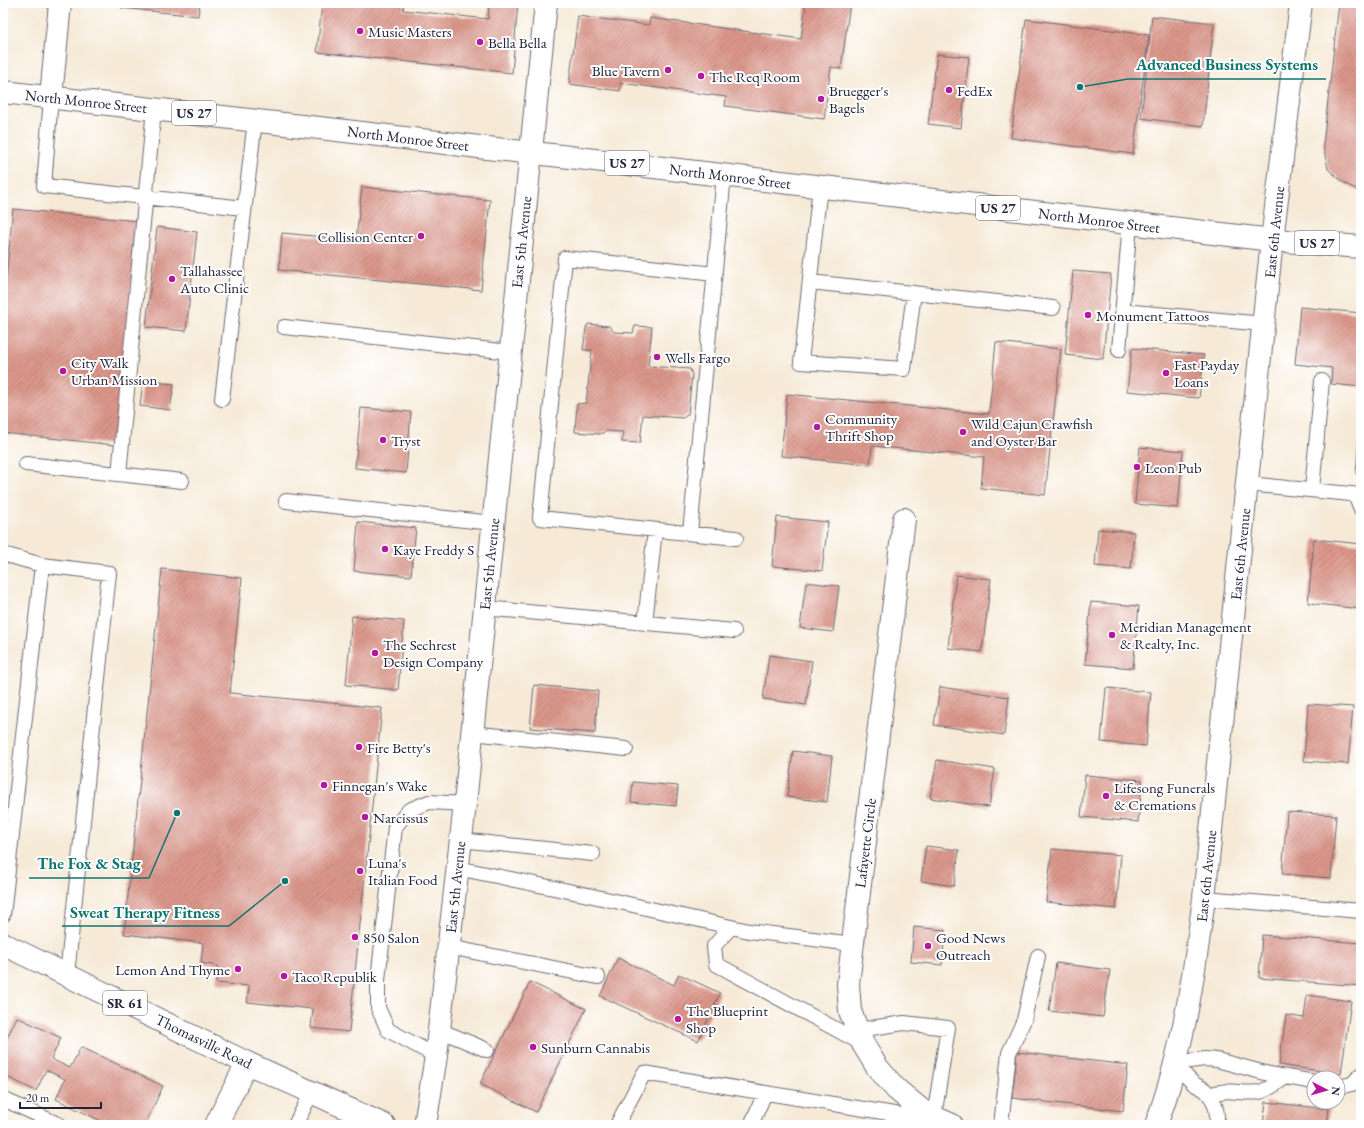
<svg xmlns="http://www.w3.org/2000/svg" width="1364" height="1128" viewBox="0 0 1364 1128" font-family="'EB Garamond',serif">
  <defs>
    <pattern id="building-hatch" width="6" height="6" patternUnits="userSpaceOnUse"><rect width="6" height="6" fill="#db968a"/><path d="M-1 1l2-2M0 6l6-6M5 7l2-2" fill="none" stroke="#b17a72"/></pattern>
  </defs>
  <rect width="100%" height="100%" fill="#fff"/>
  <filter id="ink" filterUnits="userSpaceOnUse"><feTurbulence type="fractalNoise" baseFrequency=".025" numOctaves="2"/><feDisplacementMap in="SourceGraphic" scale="8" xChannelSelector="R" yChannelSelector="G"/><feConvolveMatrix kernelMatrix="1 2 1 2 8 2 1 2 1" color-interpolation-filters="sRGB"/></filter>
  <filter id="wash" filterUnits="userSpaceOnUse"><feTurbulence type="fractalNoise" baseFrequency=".012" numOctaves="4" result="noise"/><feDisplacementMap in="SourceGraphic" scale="16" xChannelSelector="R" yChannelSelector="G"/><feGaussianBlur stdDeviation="0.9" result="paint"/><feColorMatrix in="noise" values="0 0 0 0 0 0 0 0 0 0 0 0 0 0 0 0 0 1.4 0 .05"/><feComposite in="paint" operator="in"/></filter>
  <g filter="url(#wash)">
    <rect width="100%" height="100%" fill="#f6ead7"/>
    <g id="blocks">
      <path fill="url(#building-hatch)" d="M121 3H200L198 16 121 8Z
        M322 3H404L403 10 488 19 489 3H518L512 73 317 52Z
        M806 3H850L841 69 831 67 824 119 725 106 726 97 621 83 620 91 569 84 578 16 649 25 650 18 801 39Z
        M1339 3H1361V192L1344 183 1328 169 1323 145Z
        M1152 16 1214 23 1203 126 1141 118Z
        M1026 19 1149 35 1133 154 1011 138Z
        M937 54 969 57 961 128 928 124Z
        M362 187 490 200 481 290 279 270 282 233 356 240Z
        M13 209 138 221 115 445 3 433V309Z
        M157 227 197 232 186 331 146 327Z
        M1073 271 1111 274 1103 359 1065 355Z
        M1300 307 1361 313V387L1331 384 1332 368 1295 364Z
        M588 324 609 326 614 332 633 333 635 326 652 327 648 366 690 369 692 375 688 414 683 418 643 415 640 443 622 442 623 432 606 431 600 434 575 432 577 404 586 403 592 350H583L586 328Z
        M996 342 1061 349 1045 495 981 488 984 457 872 446 870 465 781 456 787 394 989 414Z
        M1132 348 1204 355 1199 398 1127 391Z
        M143 381 174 384 170 410 140 406Z
        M361 408 411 412 406 473 355 468Z
        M1360 425H1361V475L1356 474Z
        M1140 447 1183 451 1178 508 1135 504Z
        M777 517 828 522 822 571 772 566Z
        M358 522 416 528 411 576 354 571Z
        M1098 529 1134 532 1131 569 1095 566Z
        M1314 539 1361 544V609L1308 603Z
        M162 569 242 578 230 693 382 708 349 1032 311 1028 313 1009 247 1002 249 986 216 983 218 966 201 963 203 943 124 934Z
        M956 575 991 579 982 652 948 648Z
        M806 582 839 586 833 632 800 628Z
        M1091 602 1139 606 1133 668 1085 664Z
        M352 616 404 621 398 690 346 685Z
        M769 655 812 661 806 705 763 699Z
        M534 685 598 691 595 733 530 728Z
        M940 687 1009 697 1004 735 934 725Z
        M1106 688 1151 692 1146 746 1101 742Z
        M1308 704 1353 707 1348 764 1304 761Z
        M793 751 832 756 827 802 787 797Z
        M937 760 995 769 989 807 930 798Z
        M1085 775 1142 780 1138 822 1081 817Z
        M633 782 678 786 676 806 631 802Z
        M1287 812 1336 815 1331 878 1282 874Z
        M926 846 959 850 954 886 921 881Z
        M1052 849 1121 855 1116 909 1046 902Z
        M914 927 945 930 942 965 911 962Z
        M1262 935 1361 943V986L1259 978Z
        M618 958 674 985 679 974 720 993 698 1041 600 996Z
        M1056 963 1110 970 1103 1017 1049 1011Z
        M530 982 586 1009 536 1112 480 1084Z
        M1307 995 1351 1001 1341 1074 1279 1065 1286 1015 1304 1018Z
        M17 1017 61 1038 51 1059 70 1068 81 1047 163 1086 145 1125H109L56 1099 65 1079 46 1070 36 1091 3 1075V1046Z
        M1017 1052 1128 1065 1123 1111 1012 1098Z
        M1266 1102 1329 1109 1327 1125H1263Z"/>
    </g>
  </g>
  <g filter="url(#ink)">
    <use href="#blocks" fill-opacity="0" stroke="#6c6872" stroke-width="1"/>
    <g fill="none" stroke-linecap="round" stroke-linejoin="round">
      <g stroke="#6c6872" stroke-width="16">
        <path id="service" d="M51 97 44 186 244 208
          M820 186 801 362 904 369 914 293
          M715 274 565 258 540 518 736 538
          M810 282 1053 308
          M1123 311 1264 324
          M284 327 510 352
          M1119 350 1130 223
          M222 399 255 120
          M26 464 182 481
          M119 474 154 109
          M1247 484 1361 495
          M1312 490 1322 381
          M1355 495 1361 510
          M286 501 493 523
          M690 533 724 175
          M3 554 42 565 109 573 67 975
          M484 608 734 631
          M645 623 655 530
          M472 733 626 749
          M460 840 593 854
          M457 868 588 895 749 931 853 944
          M1204 898 1361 911
          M3 915 42 565
          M731 927 714 946 716 964 863 1044
          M449 947 598 977
          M439 1030 487 1050
          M858 1030 904 1023 948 1028 934 1117
          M436 1056 388 1030 378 1008V980L395 827 409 810 429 802 465 804
          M1175 1063 1205 1059 1217 1060 1269 1074 1314 1082
          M1175 1063C1181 1070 1187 1078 1194 1084 1198 1086 1202 1088 1205 1090 1215 1099 1219 1113 1216 1125
          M1338 1087 1352 1084 1361 1075
          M1209 1095C1229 1087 1240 1095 1259 1092 1269 1090 1278 1082 1286 1077
          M3 1099 60 1125
          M295 1125 312 1092
          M617 1125 644 1073 931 1120
          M751 1125 765 1093
          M1001 1125 1009 1053 1024 1020 1038 956"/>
      </g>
      <g stroke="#6c6872" stroke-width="24">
        <path id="minor" d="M904 519 848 984 850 1011 863 1044 877 1067 896 1089 925 1113 952 1125
          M216 1125 247 1063"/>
      </g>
      <g stroke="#6c6872" stroke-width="24">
        <path id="tertiary" d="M51 97 60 3
          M425 1125 436 1056 465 804 546 3
          M1156 1125C1183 1052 1194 975 1204 898L1272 240 1301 3"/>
      </g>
      <g stroke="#6c6872" stroke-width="24">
        <path id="primary" d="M3 92 337 130 496 149 561 156 1272 240 1361 247
          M3 944 247 1063 384 1125"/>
      </g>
      <use href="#service" stroke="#fff" stroke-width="14"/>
      <use href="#minor" stroke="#fff" stroke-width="22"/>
      <use href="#tertiary" stroke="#fff" stroke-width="22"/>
      <use href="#primary" stroke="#fff" stroke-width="22"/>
    </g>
  </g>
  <g fill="#b5179e" stroke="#fff" stroke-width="1.5">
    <circle cx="360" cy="31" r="4"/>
    <circle cx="480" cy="42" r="4"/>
    <circle cx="668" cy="70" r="4"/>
    <circle cx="701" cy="76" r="4"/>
    <circle cx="949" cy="90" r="4"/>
    <circle cx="821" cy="99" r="4"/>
    <circle cx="421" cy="236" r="4"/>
    <circle cx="172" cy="279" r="4"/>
    <circle cx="1088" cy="315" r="4"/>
    <circle cx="657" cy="357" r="4"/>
    <circle cx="63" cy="371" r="4"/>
    <circle cx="1166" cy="373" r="4"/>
    <circle cx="817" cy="427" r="4"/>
    <circle cx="963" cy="432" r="4"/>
    <circle cx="383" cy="440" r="4"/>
    <circle cx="1137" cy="467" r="4"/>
    <circle cx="385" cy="549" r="4"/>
    <circle cx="1112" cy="635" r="4"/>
    <circle cx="375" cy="653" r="4"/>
    <circle cx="359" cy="747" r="4"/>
    <circle cx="324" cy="785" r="4"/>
    <circle cx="1106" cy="796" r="4"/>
    <circle cx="365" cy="817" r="4"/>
    <circle cx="360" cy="871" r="4"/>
    <circle cx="355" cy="937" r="4"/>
    <circle cx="928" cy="946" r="4"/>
    <circle cx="238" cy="969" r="4"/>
    <circle cx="284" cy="976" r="4"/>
    <circle cx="678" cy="1019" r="4"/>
    <circle cx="533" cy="1047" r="4"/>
  </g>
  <g text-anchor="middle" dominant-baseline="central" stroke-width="4" stroke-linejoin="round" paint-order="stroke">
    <g fill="#fff" stroke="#646476" stroke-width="1">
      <rect x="172" y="101" width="44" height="24" rx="3"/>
      <rect x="605" y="151" width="44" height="24" rx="3"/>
      <rect x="976" y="196" width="44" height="24" rx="3"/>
      <rect x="1295" y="231" width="44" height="24" rx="3"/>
      <rect x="103" y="991" width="44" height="24" rx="3"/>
    </g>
    <g font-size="14" font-weight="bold" fill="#22223b">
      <text x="194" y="113">US 27</text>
      <text x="627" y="163">US 27</text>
      <text x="998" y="208">US 27</text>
      <text x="1317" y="243">US 27</text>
      <text x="125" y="1003">SR 61</text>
    </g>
    <g font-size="15" fill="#22223b" stroke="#fff" text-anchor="start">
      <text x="368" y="31">Music Masters</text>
      <text x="488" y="42">Bella Bella</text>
      <text x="660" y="70" text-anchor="end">Blue Tavern</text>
      <text x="709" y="76">The Req Room</text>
      <text x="829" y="90">Bruegger's<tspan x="829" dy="17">Bagels</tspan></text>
      <text x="957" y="90">FedEx</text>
      <text x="413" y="236" text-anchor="end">Collision Center</text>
      <text x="180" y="270">Tallahassee<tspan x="180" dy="17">Auto Clinic</tspan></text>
      <text x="1096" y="315">Monument Tattoos</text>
      <text x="665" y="357">Wells Fargo</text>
      <text x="71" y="362">City Walk<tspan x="71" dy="17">Urban Mission</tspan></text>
      <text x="1174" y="364">Fast Payday<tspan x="1174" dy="17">Loans</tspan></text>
      <text x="825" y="418">Community<tspan x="825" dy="17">Thrift Shop</tspan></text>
      <text x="971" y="423">Wild Cajun Crawfish<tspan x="971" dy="17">and Oyster Bar</tspan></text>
      <text x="391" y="440">Tryst</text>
      <text x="1145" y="467">Leon Pub</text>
      <text x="393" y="549">Kaye Freddy S</text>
      <text x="1120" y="626">Meridian Management<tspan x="1120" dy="17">&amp; Realty, Inc.</tspan></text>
      <text x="383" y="644">The Sechrest<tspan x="383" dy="17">Design Company</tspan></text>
      <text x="367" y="747">Fire Betty's</text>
      <text x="332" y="785">Finnegan's Wake</text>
      <text x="1114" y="787">Lifesong Funerals<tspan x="1114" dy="17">&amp; Cremations</tspan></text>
      <text x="373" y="817">Narcissus</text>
      <text x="368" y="862">Luna's<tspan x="368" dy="17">Italian Food</tspan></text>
      <text x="363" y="937">850 Salon</text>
      <text x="936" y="937">Good News<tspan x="936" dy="17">Outreach</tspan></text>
      <text x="230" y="969" text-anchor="end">Lemon And Thyme</text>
      <text x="292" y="976">Taco Republik</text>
      <text x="686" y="1010">The Blueprint<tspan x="686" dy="17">Shop</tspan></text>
      <text x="541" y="1047">Sunburn Cannabis</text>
    </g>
    <g font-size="15" fill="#22223b" stroke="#fff">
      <text transform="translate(86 101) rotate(6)">North Monroe Street</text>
      <text transform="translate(408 138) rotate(7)">North Monroe Street</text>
      <text transform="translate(730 176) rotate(7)">North Monroe Street</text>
      <text transform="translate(1099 220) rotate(7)">North Monroe Street</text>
      <text transform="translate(1274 232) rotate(-84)">East 6th Avenue</text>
      <text transform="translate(521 242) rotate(-84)">East 5th Avenue</text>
      <text transform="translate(1240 554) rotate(-84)">East 6th Avenue</text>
      <text transform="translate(489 564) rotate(-84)">East 5th Avenue</text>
      <text transform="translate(865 843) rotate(-83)">Lafayette Circle</text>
      <text transform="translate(1206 876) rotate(-84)">East 6th Avenue</text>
      <text transform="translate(455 887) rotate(-84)">East 5th Avenue</text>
      <text transform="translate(204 1041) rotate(26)">Thomasville Road</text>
    </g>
  </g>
  <path fill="none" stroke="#0f766e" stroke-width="1.5" d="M1080 87L1128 79H1326M177 813L149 878H29M285 881L229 926H62"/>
  <g fill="#0f766e" stroke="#fff" stroke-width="1.5">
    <circle cx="1080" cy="87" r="4"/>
    <circle cx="177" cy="813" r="4"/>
    <circle cx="285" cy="881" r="4"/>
  </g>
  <g font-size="16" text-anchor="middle" font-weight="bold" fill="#0f766e" stroke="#fff" stroke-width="4" stroke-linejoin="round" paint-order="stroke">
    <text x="1227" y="70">Advanced Business Systems</text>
    <text x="89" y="869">The Fox &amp; Stag</text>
    <text x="145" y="918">Sweat Therapy Fitness</text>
  </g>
  <rect width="1364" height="1128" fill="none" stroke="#fff" stroke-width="16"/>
  <g transform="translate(1326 1090) rotate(96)"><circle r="19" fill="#ffffff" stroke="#a7a7b1"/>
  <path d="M0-3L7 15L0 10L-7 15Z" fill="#b5179e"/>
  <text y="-6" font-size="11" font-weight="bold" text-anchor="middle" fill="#22223b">N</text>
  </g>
  <path d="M20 1102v6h81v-6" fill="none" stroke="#22223b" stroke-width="2"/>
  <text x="26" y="1102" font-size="12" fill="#22223b" stroke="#ffffff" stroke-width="3" paint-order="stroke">20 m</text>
</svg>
